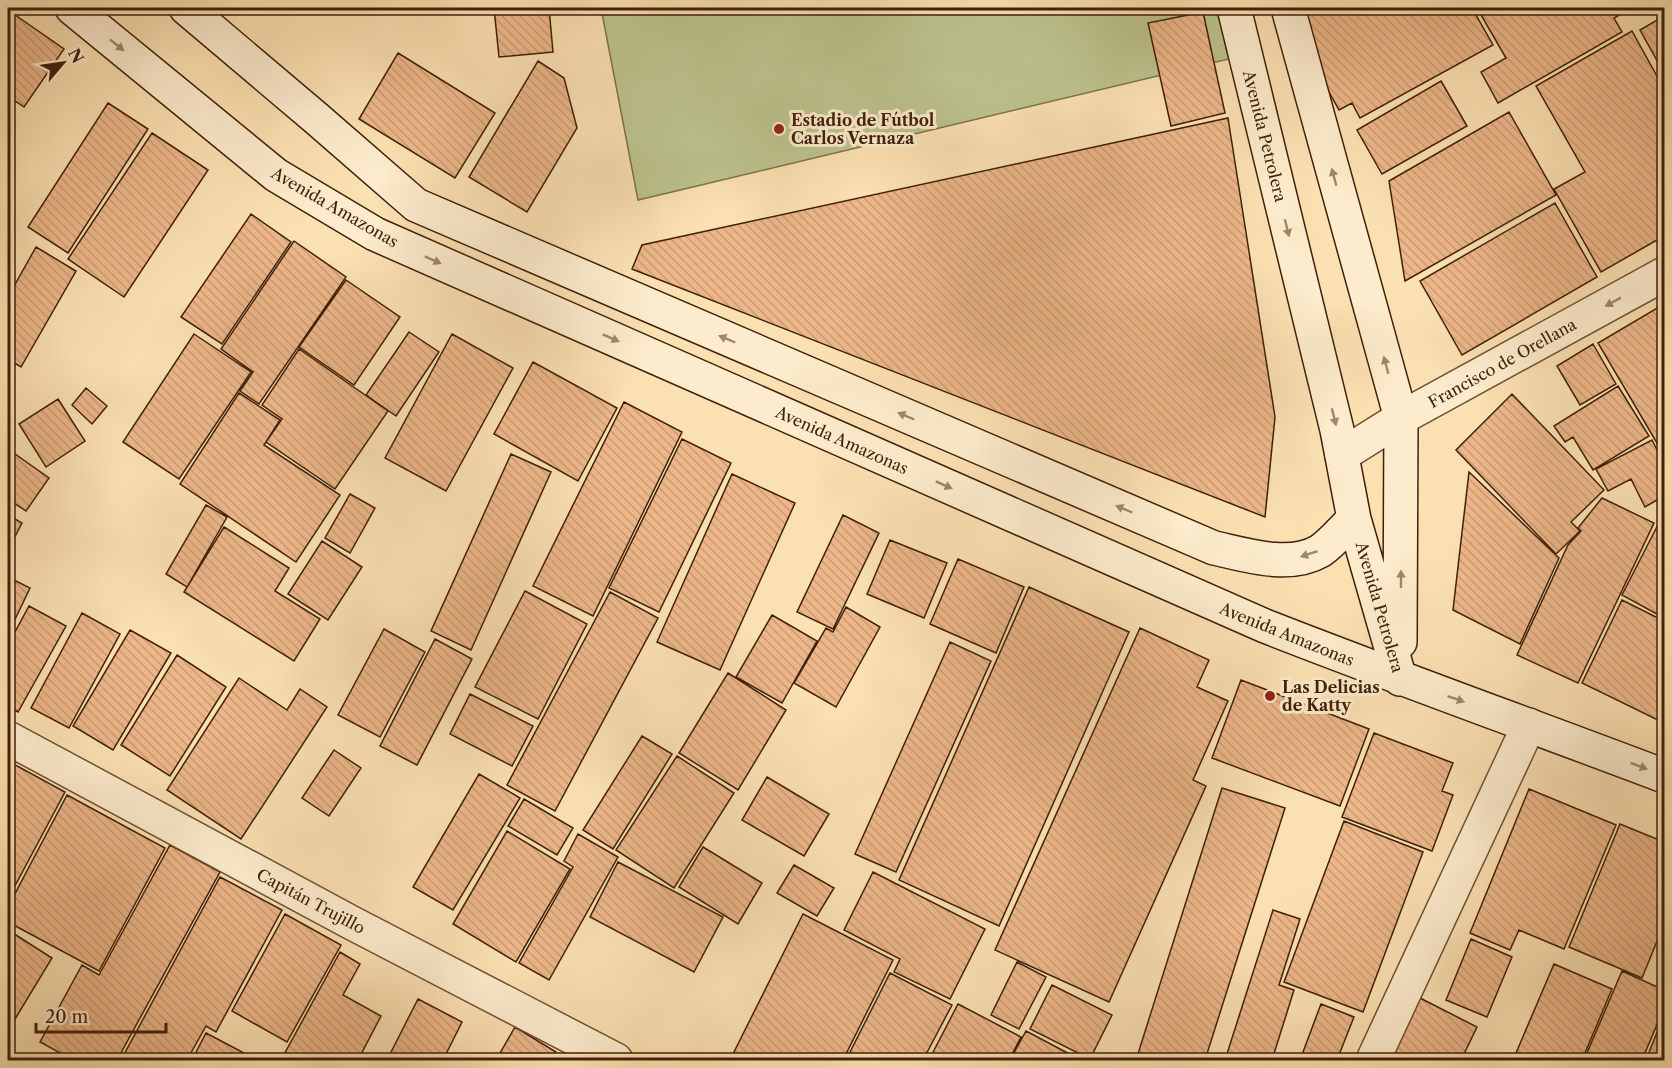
<svg xmlns="http://www.w3.org/2000/svg" width="1672" height="1068" viewBox="0 0 1672 1068" font-family="'Libre Caslon Text',serif">
  <defs>
    <pattern id="building-back-hatch" width="6" height="6" patternUnits="userSpaceOnUse" patternTransform="scale(1.5)"><rect width="6" height="6" fill="#ecb688"/><path d="M-1 5l2 2M0 0l6 6M5-1l2 2" fill="none" stroke="#cb9c74"/></pattern>
  </defs>
  <rect width="100%" height="100%" fill="#fbe0b1"/>
  <filter id="stains"><feTurbulence type="fractalNoise" baseFrequency=".00333" numOctaves="4"/><feColorMatrix values="0 0 0 0 .2 0 0 0 0 .09 0 0 0 0 .02 0 0 0 .5 -.17"/></filter>
  <radialGradient id="worn" r=".72"><stop offset=".6" stop-color="#630" stop-opacity="0"/><stop offset="1" stop-color="#630" stop-opacity=".3"/></radialGradient>
  <path fill="#bcc38d" stroke="#7e724b" stroke-width="1.5" d="M601 8H1217L1229 59 638 200Z"/>
  <path fill="url(#building-back-hatch)" stroke="#3f2009" stroke-width="1.5" d="M494 8H549L553 52 499 57Z
    M1304 8H1472L1493 45 1360 118 1352 103 1339 110 1324 83Z
    M1477 8H1632L1614 18 1622 32 1498 103 1481 72 1506 58Z
    M8 10 64 49 24 107 8 96Z
    M1203 12 1225 113 1171 126 1148 23Z
    M1664 16V73L1640 30Z
    M1632 31 1664 89V236L1601 272 1554 189 1585 172 1536 86Z
    M398 53 495 113 455 178 359 119Z
    M538 61 564 78 577 128 527 212 469 177Z
    M1441 81 1467 126 1382 174 1357 130Z
    M108 103 148 129 68 253 28 227Z
    M1509 112 1556 195 1405 281 1389 181Z
    M1228 118 1275 417 1265 517 632 269 642 245Z
    M152 133 208 170 124 297 68 259Z
    M1555 203 1597 277 1462 355 1420 281Z
    M251 214 291 242 222 344 181 317Z
    M294 241 346 277 259 404 240 391 253 372 221 349Z
    M36 247 76 271 21 367 8 359V297Z
    M346 280 400 317 354 385 299 347Z
    M1664 304V455L1598 343Z
    M409 332 439 352 396 416 366 395Z
    M194 334 251 372 179 479 123 442Z
    M452 334 513 368 446 491 385 458Z
    M1593 344 1616 384 1580 405 1557 366Z
    M299 349 388 411 335 489 266 442 282 419 262 405Z
    M533 362 617 408 578 481 494 434Z
    M1618 386 1649 436 1593 470 1573 437 1565 442 1554 426Z
    M86 388 107 406 92 424 72 405Z
    M239 393 280 420 264 445 340 495 296 562 180 484Z
    M1512 394 1604 490 1571 522 1580 531 1556 554 1456 450Z
    M58 399 85 441 46 467 19 424Z
    M624 402 682 432 593 616 533 586Z
    M682 439 731 463 659 612 609 588Z
    M1652 440 1664 463V496L1645 507 1631 479 1608 491 1596 469Z
    M8 449 49 478 26 511 8 499Z
    M511 454 551 472 471 650 431 631Z
    M1469 472 1559 558 1520 644 1453 610Z
    M732 474 795 503 720 670 657 642Z
    M350 494 375 508 350 553 325 538Z
    M1602 498 1654 523 1578 683 1517 655 1568 545 1581 531 1578 528Z
    M206 505 227 517 187 587 166 574Z
    M1664 513V618L1622 595Z
    M8 515 22 523 8 550Z
    M843 515 879 533 833 629 797 612Z
    M224 527 289 568 275 591 320 619 294 661 184 592Z
    M890 540 947 563 924 618 867 594Z
    M322 541 362 567 328 620 288 594Z
    M958 559 1024 587 996 653 930 624Z
    M8 577 30 588 8 634Z
    M1029 587 1129 632 999 926 899 880Z
    M525 591 587 624 538 719 475 687Z
    M610 592 658 618 555 811 507 785Z
    M1622 600 1664 621V723L1582 683Z
    M29 606 66 626 18 712 8 706V645Z
    M846 607 880 627 836 707 794 683 826 628 833 632Z
    M82 613 120 634 69 728 31 708Z
    M772 615 817 641 782 703 736 677Z
    M1140 628 1209 660 1197 687 1228 701 1193 780 1206 786 1109 1002 995 950Z
    M384 629 425 652 380 737 338 715Z
    M130 630 171 653 113 750 73 726Z
    M435 639 472 659 417 765 380 746Z
    M950 642 991 661 896 872 855 854Z
    M177 655 226 687 170 776 121 745Z
    M728 673 786 710 738 790 679 753Z
    M239 678 287 710 300 689 327 707 241 839 167 790Z
    M1241 680 1369 729 1340 806 1212 758Z
    M470 694 533 726 512 766 450 734Z
    M1374 733 1453 763 1442 791 1453 795 1432 851 1342 817Z
    M642 736 672 754 613 849 583 830Z
    M334 750 361 768 329 816 302 798Z
    M677 756 734 793 674 888 616 850Z
    M8 761 65 792 8 899Z
    M479 774 520 798 453 910 413 887Z
    M767 777 829 814 804 856 742 820Z
    M1222 788 1285 808 1205 1060H1136Z
    M1529 789 1616 825 1564 949 1519 930 1510 950 1470 933Z
    M67 795 165 848 99 971 8 922V907Z
    M524 799 573 828 557 855 508 826Z
    M1344 821 1423 852 1363 1012 1284 982Z
    M1620 824 1664 842V924L1642 978 1569 947Z
    M507 831 570 869 516 962 453 924Z
    M578 834 618 857 549 980 519 963 573 867 564 861Z
    M170 845 220 872 117 1060H73L40 1042 82 965 99 975Z
    M703 847 762 883 738 924 679 887Z
    M618 862 723 917 694 972 590 917Z
    M794 865 834 888 817 916 777 893Z
    M873 872 985 929 950 999 894 972 900 959 844 930Z
    M220 877 282 910 216 1032 206 1026 187 1060H121Z
    M1273 910 1300 919 1279 985 1294 990 1272 1060H1225Z
    M285 914 341 945 287 1042 232 1011Z
    M803 914 893 960 843 1060H730Z
    M8 930 52 958 9 1029 8 1027Z
    M1471 939 1512 957 1487 1017 1446 1000Z
    M340 952 360 964 343 995 381 1016 358 1060H281Z
    M1017 962 1046 977 1019 1029 991 1015Z
    M1554 964 1612 989 1582 1060H1534L1516 1053Z
    M1622 971 1664 990V1008L1642 1060H1584Z
    M890 973 952 1005 923 1060H846Z
    M1052 985 1112 1015 1090 1059 1030 1029Z
    M1418 997 1477 1027 1461 1060H1388Z
    M418 999 462 1022 443 1060H387Z
    M958 1004 1021 1037 1009 1060H929Z
    M1321 1004 1354 1017 1337 1060H1300Z
    M1664 1015V1060H1646Z
    M515 1027 556 1052 551 1060H496Z
    M1026 1031 1079 1059 1078 1060H1010Z
    M206 1033 257 1060H192Z"/>
  <g fill="none" stroke-linecap="round" stroke-linejoin="round">
    <g stroke="#6e5033" stroke-width="36">
      <path id="minor" d="M1342 455 1401 418 1664 274
        M8 738 352 923 616 1060
        M1373 1060 1529 725"/>
    </g>
    <g stroke="#3f2009" stroke-width="36">
      <path id="secondary" d="M72 8 276 175 375 234 1265 626C1398 678 1532 726 1664 776
        M186 8 316 118 416 205 1214 548C1247 555 1289 569 1320 551 1332 543 1343 529 1354 519
        M1234 8 1337 430 1354 519 1400 679
        M1288 8 1401 418 1400 642"/>
    </g>
    <use href="#minor" stroke="#fcebcc" stroke-width="33"/>
    <use href="#secondary" stroke="#fcebcc" stroke-width="33"/>
  </g>
  <defs><path id="oneway-solid" d="M-6-.8H1V-3.2L6.5 0L1 3.2V.8H-6Z" transform="scale(1.5)"/></defs>
  <g fill="#9e866a">
    <use href="#oneway-solid" transform="translate(117 45) rotate(39)"/>
    <use href="#oneway-solid" transform="translate(1334 177) rotate(-105)"/>
    <use href="#oneway-solid" transform="translate(1287 228) rotate(76)"/>
    <use href="#oneway-solid" transform="translate(433 260) rotate(24)"/>
    <use href="#oneway-solid" transform="translate(1613 302) rotate(151)"/>
    <use href="#oneway-solid" transform="translate(611 338) rotate(24)"/>
    <use href="#oneway-solid" transform="translate(727 339) rotate(-157)"/>
    <use href="#oneway-solid" transform="translate(1386 365) rotate(-105)"/>
    <use href="#oneway-solid" transform="translate(906 416) rotate(-157)"/>
    <use href="#oneway-solid" transform="translate(1334 417) rotate(76)"/>
    <use href="#oneway-solid" transform="translate(944 485) rotate(24)"/>
    <use href="#oneway-solid" transform="translate(1124 509) rotate(-157)"/>
    <use href="#oneway-solid" transform="translate(1309 554) rotate(162)"/>
    <use href="#oneway-solid" transform="translate(1401 579) rotate(-90)"/>
    <use href="#oneway-solid" transform="translate(1456 699) rotate(19)"/>
    <use href="#oneway-solid" transform="translate(1639 766) rotate(21)"/>
  </g>
  <g fill="#8f2418" stroke="#fcebcc" stroke-width="2">
    <circle cx="779" cy="129" r="6"/>
    <circle cx="1270" cy="696" r="6"/>
  </g>
  <g text-anchor="middle" dominant-baseline="central" stroke-width="6" stroke-linejoin="round" paint-order="stroke">
    <g font-size="16" font-weight="bold" fill="#3f2009" stroke="#fcebcc" text-anchor="start">
      <text x="791" y="120">Estadio de Fútbol<tspan x="791" dy="18">Carlos Vernaza</tspan></text>
      <text x="1282" y="687">Las Delicias<tspan x="1282" dy="18">de Katty</tspan></text>
    </g>
    <g font-size="16" fill="#3f2009" stroke="#fcebcc">
      <text transform="translate(1265 136) rotate(76)">Avenida Petrolera</text>
      <text transform="translate(335 207) rotate(30)">Avenida Amazonas</text>
      <text transform="translate(1502 363) rotate(-29)">Francisco de Orellana</text>
      <text transform="translate(842 440) rotate(24)">Avenida Amazonas</text>
      <text transform="translate(1380 607) rotate(74)">Avenida Petrolera</text>
      <text transform="translate(1287 634) rotate(22)">Avenida Amazonas</text>
      <text transform="translate(311 901) rotate(28)">Capitán Trujillo</text>
    </g>
  </g>
  <rect width="1672" height="1068" fill="none" stroke="#fbe0b1" stroke-width="30"/>
  <rect x="9" y="9" width="1654" height="1050" fill="none" stroke="#3f2009" stroke-width="3"/>
  <rect x="15" y="15" width="1642" height="1038" fill="none" stroke="#3f2009" stroke-width="1.5"/>
  <g transform="translate(63 63) rotate(61)" stroke="#fcebcc" stroke-width="4.5" paint-order="stroke">
  <path d="M0-4.5L10 22L0 15L-10 22Z" fill="#3f2009"/>
  <text y="-9" font-size="16" font-weight="bold" text-anchor="middle" fill="#3f2009">N</text>
  </g>
  <path d="M36 1023v9h130v-9" fill="none" stroke="#3f2009" stroke-width="3"/>
  <text x="45" y="1023" font-size="18" fill="#3f2009" stroke="#fcebcc" stroke-width="4.5" paint-order="stroke">20 m</text>
  <rect width="100%" height="100%" filter="url(#stains)"/>
  <rect width="100%" height="100%" fill="url(#worn)"/>
</svg>
